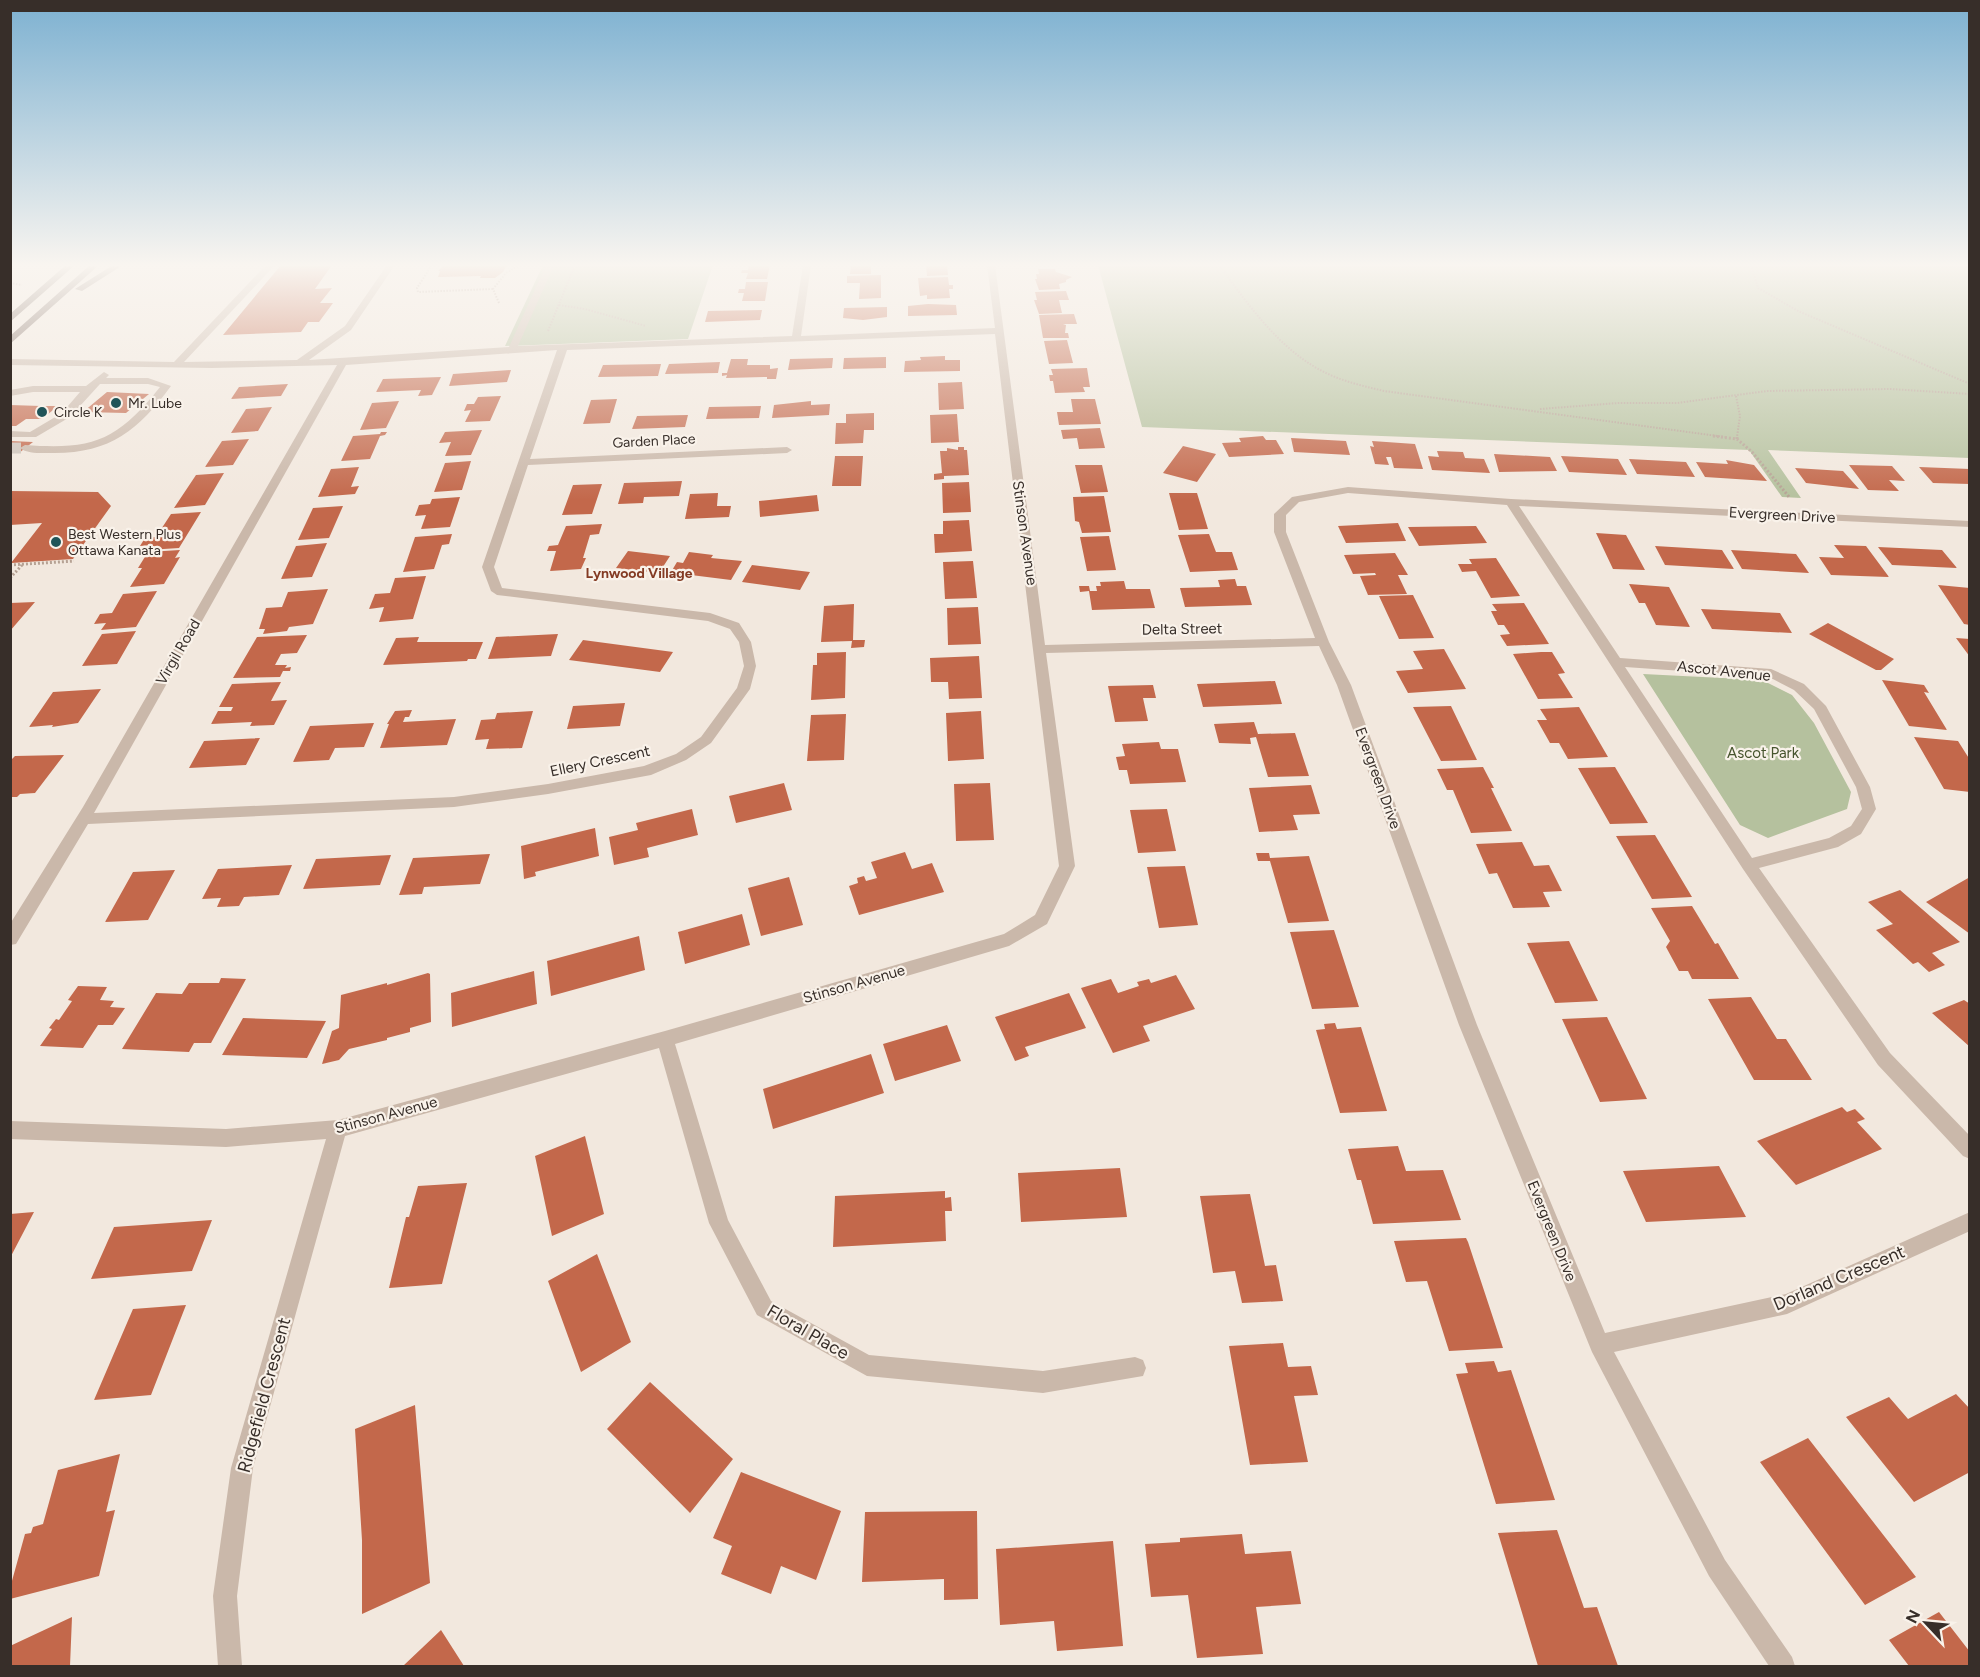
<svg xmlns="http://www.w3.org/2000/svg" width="1980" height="1677" viewBox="0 0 1980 1677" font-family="Figtree,sans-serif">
  <rect width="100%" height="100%" fill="#f2e8de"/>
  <path fill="#b5c19e" d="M543 265H713L688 339 505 346Z
    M1098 265H1969V458L1768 450 1801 498 1782 497 1749 450 1142 427Z
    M1643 674 1762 680 1792 695 1814 723 1851 792 1847 809 1768 838 1740 825Z"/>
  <path fill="#c3684b" d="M281 265H332L315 289 332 288 320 303H333L319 322H308L301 332 223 335Z
    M444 265H507L503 272 495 278H480L481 276 438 277 440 271H438Z
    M749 265H770L767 279H746L748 273H741L742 270H748Z
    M851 265H871V274H850Z
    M926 265H947L948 275 927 276Z
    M1038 269H1055L1056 272 1072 277 1066 280V282L1059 284 1060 289 1039 290 1035 279H1037L1036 274H1039Z
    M881 275V298L859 299 860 283H847V276Z
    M948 277 949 285H953V289H949L950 298 927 299V295L920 296 918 278Z
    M746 282H768L765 301H742L744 293H738L739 289H745Z
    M1066 291 1069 300H1059L1062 313 1039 314 1034 300H1037L1035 292Z
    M928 304 956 305 957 315 908 316V306Z
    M887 307V317L863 320 843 318 844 308Z
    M762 310 760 320 705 322 708 311Z
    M1074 314 1077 324H1063L1066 325 1065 333H1068L1069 338H1043L1039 315Z
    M1067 340 1073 363 1049 364 1044 341Z
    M945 356V360H960V371L904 372 905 361 921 360 920 357Z
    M886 357V368L843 369 844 358Z
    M833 358 832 368 788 370 790 359Z
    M731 359H748L747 365H770V369L778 368 776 379H767V377L726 378 727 375 722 376V373H727Z
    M720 362 718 373 665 374 669 364Z
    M661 364 658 376 598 377 603 365Z
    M1087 368 1090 387H1083L1085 392 1055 393 1053 381H1050L1049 375H1053L1051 369Z
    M511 370 507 382 449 386 453 374Z
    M441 377 432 395 418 396 421 390 376 392 383 379Z
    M962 382 964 409 939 410 938 383Z
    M288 384 281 396 231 399 239 387Z
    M107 392 149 394 126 413 83 412Z
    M501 396 490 421 465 422 471 410 464 411 467 404H474L478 397Z
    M617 399 610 423 583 424 591 400Z
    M1071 399H1095L1101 424 1059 425 1057 412H1073Z
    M399 401 386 428 360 430 372 403Z
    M811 401V405L830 404 829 415 772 418 774 405Z
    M10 405 41 406H58L42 419H26L16 426H10Z
    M761 406 759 418 706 419 709 407Z
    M272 407 258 431 231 433 246 409Z
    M874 413V430H864L863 443 835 444 836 423H846V414Z
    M957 414 959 442 931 443 930 415Z
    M688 415 685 427 632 429 637 416Z
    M1100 428 1105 448 1079 449 1077 438 1063 439 1061 430Z
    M482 430 471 455 445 456 451 442 439 443 445 432Z
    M381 432H387L385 435 380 436 370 459 341 461 353 436 380 434Z
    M1263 436 1266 440H1276L1284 454 1229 457 1222 443 1241 442 1239 438Z
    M1291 438 1346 441 1350 455 1294 452Z
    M249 439 233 465 205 467 222 441Z
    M10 441 33 442 19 453H10Z
    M1372 441 1415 444 1423 469 1394 468 1391 457H1386L1389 465 1375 464 1370 446 1374 447Z
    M1183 446 1216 454 1197 482 1163 473Z
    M958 447H964V450H967L969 475 944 476V479L934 480V474L942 473 940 451H947V448L958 450Z
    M1437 451 1463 452 1465 458 1484 459 1490 473 1432 470 1428 456 1439 457Z
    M1494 454 1550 457 1557 471 1499 472Z
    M835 456H863L861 486H832Z
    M1561 456 1618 459 1627 475 1569 472Z
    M1629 459 1686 462 1695 477 1637 474Z
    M1726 460 1754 465 1767 481 1705 477 1696 462 1728 464Z
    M471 461 462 490 434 492 445 463Z
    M1075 465H1102L1108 492 1081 493Z
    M1849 465 1892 466 1905 481 1889 480 1899 491 1868 490Z
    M359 467 351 487 359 486 355 494 318 497 331 469Z
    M1919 467 1970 469V484L1933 483Z
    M1795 468 1843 471 1859 489 1806 483Z
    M224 473 205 505 174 508 196 475Z
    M682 481 679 496 644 497 643 503 618 504 624 483Z
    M969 482 971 512 943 513 942 483Z
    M602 484 592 514 562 515 573 485Z
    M10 491 98 492 111 506 73 559 11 563 42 523 10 525Z
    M718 493 717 506H731L729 517 685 519 690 494Z
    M1169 493H1197L1208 529 1179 530Z
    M817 495 819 511 760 517 759 501Z
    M1104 496 1111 532 1082 533 1079 522 1075 521 1073 497Z
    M460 497 450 527 421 529 426 515 415 516 419 505 430 504 432 499Z
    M343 506 329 538 298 540 313 508Z
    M201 512 179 548 148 550 151 545 140 546 145 538 156 537 171 514Z
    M969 520 972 551 935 553 934 534H943V521Z
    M1398 523 1406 541 1346 543 1338 526Z
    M602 524 599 534 590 535 583 558H586L581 569 550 571 556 551H547L549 546 558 545 566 526Z
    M1476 526 1487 543 1419 546 1408 527Z
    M1596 533 1626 535 1645 570 1613 569Z
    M452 534 449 544 442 545 434 569 403 572 415 537Z
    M1209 534 1216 552H1232L1238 570 1190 572 1178 535Z
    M1109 536 1116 570 1087 571 1080 537Z
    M327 543 312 577 281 579 296 546Z
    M1834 545 1866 546 1889 577 1831 575 1819 557 1844 558Z
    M1655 546 1722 550 1734 569 1665 565Z
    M1878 547 1942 550 1957 568 1892 565Z
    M180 550 175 558 180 557 164 584 130 587 142 568H138L148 552Z
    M1731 550 1796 554 1809 573 1742 569Z
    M628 551 670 556 659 573 616 568Z
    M689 552 713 555 711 558 742 561 731 580 683 574 681 578 668 577 677 562 683 563Z
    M1395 553 1408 575H1398L1407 594 1368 595 1360 576 1376 575 1375 573 1353 574 1344 555Z
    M1496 558 1520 596 1491 598 1476 571 1462 572 1458 564H1472L1469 559Z
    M973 561 977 598 945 599 943 562Z
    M752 565 810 572 800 590 742 582Z
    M426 576 413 619 379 622 384 607 369 609 375 594 390 593 395 578Z
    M1235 579 1237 586H1246L1252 605 1185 607 1180 588 1220 587 1218 580Z
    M1124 581 1126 589H1150L1155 608 1092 610 1089 591 1080 592 1079 586H1089L1090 591H1097L1096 586H1101L1100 582Z
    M1629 584 1669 587 1690 627 1656 625 1645 603H1639Z
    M1938 585 1970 588V625L1964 624Z
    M328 589 313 624 289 627 287 631 263 634 265 629H259L266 608 282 607 288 592Z
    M157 591 136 627 101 630 106 623 94 624 100 614 112 613 123 594Z
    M1413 595 1434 638 1399 639 1379 596Z
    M35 602 10 631V603Z
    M1524 603 1549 644 1507 646 1500 635 1510 634 1504 625H1498L1491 611H1497L1492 604Z
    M854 604 853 640H865L864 647 851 648 852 641 821 642 824 606Z
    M978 607 981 644 948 645 947 608Z
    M1701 609 1780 613 1792 633 1712 629Z
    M1828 623 1894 659 1881 670H1876L1809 634Z
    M136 631 117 664 82 666 102 634Z
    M558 634 551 656 488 659 496 637Z
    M307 635 297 653 281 654 275 665H287L285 668 291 667 290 671H283L280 677 233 678 257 637Z
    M419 637 417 642H483L476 659H468L467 661 383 665 396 638Z
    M1956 638 1970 639V657Z
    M583 640 673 652 660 672 569 660Z
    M1444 649 1466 689 1408 693 1396 671 1423 669 1413 651Z
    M846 652 845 698 811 700 813 665H817V653Z
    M1541 652H1552L1565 673 1558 674 1573 698 1538 699 1513 654Z
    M979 656 982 698 949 699 948 682H931L930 658Z
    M1882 680 1924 685 1929 693 1924 692 1947 730 1909 726Z
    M1275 681 1282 704 1203 707 1197 684Z
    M281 682 271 701 287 700 274 725 250 726 252 722 211 724 218 711H231L233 707H219L232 684Z
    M1153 685 1156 698H1143L1148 721 1115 722 1108 686Z
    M101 689 78 723 52 727 53 725 29 727 53 692Z
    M625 703 620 726 567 729 573 706Z
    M1451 706 1477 760 1441 761 1413 707Z
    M1579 707 1608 757 1568 759 1559 743H1550L1537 720H1547L1540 709Z
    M412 710 409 717H405L403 722 456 719 447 745 380 748 389 724H387L395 711Z
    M533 711 522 748 486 749 489 739 475 740 481 720 495 719 497 713Z
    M981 711 984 759 948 761 946 713Z
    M846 714 844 760 807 761 811 715Z
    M1254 722 1258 734 1295 733 1309 776 1268 777 1256 737 1250 738 1251 744 1219 743 1214 724Z
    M374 723 364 747 335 748 329 760 293 762 310 726Z
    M1914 737 1958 741 1970 760V792L1944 789Z
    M260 738 246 765 189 768 204 741Z
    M1159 742 1161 749H1178L1186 782 1130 784 1127 770H1119L1116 757 1125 756 1122 744Z
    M64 755 35 793 20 794 17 797H10V761L15 756Z
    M1483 767 1494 788H1491L1512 831 1471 833 1453 790H1447L1437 769Z
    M1615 767 1648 823 1610 824 1578 768Z
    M784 783 792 810 736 823 729 796Z
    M990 783 994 840 956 841 954 784Z
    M1311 785 1320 814 1293 815 1298 830 1259 832 1249 788Z
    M692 809 698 835 647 848 649 857 614 865 609 837 638 830 636 823Z
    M1167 809 1176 851 1138 853 1130 810Z
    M595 828 599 856 535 872 536 876 524 879 521 846Z
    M1655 835 1692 897 1652 899 1616 836Z
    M1522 842 1534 866 1549 865 1562 891 1543 892 1550 907 1513 908 1497 873 1489 874 1476 844Z
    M905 852 912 869 932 863 944 892 859 915 849 886 858 883 857 878 864 876 866 881 877 878 871 862Z
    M1256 853H1269L1270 858 1309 856 1329 921 1288 923 1270 861H1258Z
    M490 854 480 884 424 887 422 894 399 895 413 858Z
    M391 855 380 885 303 889 316 859Z
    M292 865 279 895 244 897 239 906 217 907 221 898 202 899 218 869Z
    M1185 866 1198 925 1159 928 1147 867Z
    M175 870 148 920 105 922 133 872Z
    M789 877 803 925 761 936 748 888Z
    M1970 877V934L1926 902Z
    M1900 890 1960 942 1932 953 1945 965 1929 972 1918 962 1913 964 1876 930 1893 924 1868 902Z
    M1692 906 1715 944 1718 943 1739 979H1692L1688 971H1679L1666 947 1670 941 1651 908Z
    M742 914 750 945 685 964 678 932Z
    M1334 930 1359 1007 1312 1009 1290 932Z
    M639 936 645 970 551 996 547 961Z
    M1569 941 1598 1001 1555 1003 1527 943Z
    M534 971 537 1004 452 1027 451 993Z
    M428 973 430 974 431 1022 410 1028V1032L387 1038V1040L349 1049 339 1060 322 1064 332 1031 339 1028 341 995 387 983V985Z
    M1176 975 1195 1009 1143 1026 1150 1041 1113 1053 1081 988 1111 979 1118 993 1139 986 1137 982 1149 979 1151 983Z
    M221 978 246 979 211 1043H194L189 1052 122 1049 156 993 182 994 189 983H219Z
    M78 986 107 987 100 1000 114 1001 110 1007 125 1008 113 1025H98L83 1048 40 1046 52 1029 49 1028 56 1019 59 1020 72 1001 68 1000Z
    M1069 993 1086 1028 1025 1047 1029 1056 1015 1061 995 1017Z
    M1751 997 1777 1039H1786L1812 1080H1754L1708 999Z
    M1964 1000 1970 1004V1047L1932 1013Z
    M1607 1017 1647 1099 1600 1102 1562 1019Z
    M243 1018 326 1021 307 1058 222 1055Z
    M1335 1023 1337 1029 1361 1027 1387 1111 1340 1113 1316 1030 1325 1029 1324 1024Z
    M947 1025 961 1061 895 1081 883 1044Z
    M871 1054 884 1093 773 1129 763 1089Z
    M1842 1107 1847 1112 1855 1109 1865 1119 1857 1122 1882 1149 1796 1185 1757 1141Z
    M585 1136 604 1214 552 1236 535 1156Z
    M1398 1146 1406 1171 1443 1170 1461 1220 1373 1224 1361 1180H1357L1348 1149Z
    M1719 1166 1746 1217 1646 1222 1623 1171Z
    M1120 1168 1127 1217 1021 1222 1018 1173Z
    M467 1183 442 1284 389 1288 406 1217H409L418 1186Z
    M945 1191V1198L951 1197 952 1211H945L946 1241 833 1247 835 1196Z
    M1250 1194 1265 1266 1276 1265 1283 1301 1242 1303 1235 1271 1213 1273 1200 1196Z
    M34 1212 10 1258V1214Z
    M212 1220 192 1271 91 1279 114 1227Z
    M1466 1238 1468 1242 1503 1348 1449 1351 1427 1281 1406 1282 1394 1241Z
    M597 1254 631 1342 581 1372 548 1281Z
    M186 1305 151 1395 94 1400 133 1309Z
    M1283 1343 1288 1367 1311 1366 1318 1395 1294 1396 1308 1462 1250 1465 1229 1346Z
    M1494 1361 1498 1372 1511 1370 1555 1500 1496 1504 1456 1374 1468 1373 1465 1363Z
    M650 1382 733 1459 690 1513 607 1429Z
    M1956 1394 1970 1409V1472L1914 1502 1846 1417 1889 1397 1908 1419Z
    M415 1405 430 1583 362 1614V1540L355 1429Z
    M1808 1438 1916 1577 1865 1605 1760 1462Z
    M120 1454 106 1512 115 1510 99 1576 10 1599V1588L25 1534 31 1533 33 1527 43 1524 58 1470Z
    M741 1472 841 1511 816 1580 781 1566 771 1594 721 1574 732 1546 713 1538Z
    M977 1511 978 1599 944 1600V1579L862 1582 865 1512Z
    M1557 1530 1584 1608 1597 1607 1618 1666H1538L1498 1533Z
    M1242 1534 1245 1554 1291 1551 1301 1604 1256 1607 1263 1654 1197 1658 1188 1595 1151 1597 1145 1544 1180 1542V1538Z
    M1113 1541 1123 1646 1057 1651 1054 1621 1000 1625 996 1549Z
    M1939 1612 1970 1652V1666H1909L1889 1640Z
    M72 1617 70 1666H10V1646Z
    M441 1630 464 1666H403Z"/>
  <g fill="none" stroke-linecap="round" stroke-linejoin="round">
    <path stroke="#cdc3ba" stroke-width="11" stroke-dasharray="11 6" stroke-linecap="butt" d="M10 448H25"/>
    <path stroke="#b6a294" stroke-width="2" stroke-dasharray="1.5 1.5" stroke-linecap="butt" d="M432 265 417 288 418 292 493 289
      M1219 265C1248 304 1278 348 1322 371 1341 381 1363 386 1384 391L1725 437
      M1751 265 1758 288 1798 311 1970 384
      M10 283 22 285
      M499 303 493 289 506 273 520 265
      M559 305 585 309 646 326
      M548 331 575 265
      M1736 396 1740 416 1737 437
      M1540 409 1618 403H1677L1767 391 1890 389 1970 394"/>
    <path stroke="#b6a294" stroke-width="3" stroke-dasharray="2 2" stroke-linecap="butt" d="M1713 436 1737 439 1752 452 1790 498
      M1737 439V436
      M10 565 74 561
      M10 578 22 565"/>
    <path fill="#cab8aa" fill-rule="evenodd" d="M266 265H275L184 362 297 360 345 326 387 265H395L351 330 309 360 509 347 546 265H554L518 346 792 336 803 265H811L801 336 995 328 987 265H995L1045 645 1315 638 1274 532V514L1292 497 1348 487 1511 499 1970 521V527L1519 506 1620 658 1771 669 1804 684 1826 706 1870 787 1876 809 1861 834 1838 847 1759 868 1890 1053 1970 1136V1159L1963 1156 1878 1065 1743 869 1507 505 1348 493 1299 502 1286 515V532L1329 642 1351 685 1477 1025 1605 1333 1786 1294 1970 1212V1231L1787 1314 1614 1352 1725 1560 1792 1657 1795 1666H1769L1709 1576 1592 1352 1459 1025 1337 685 1319 646 1046 653 1075 866 1047 924 1009 946 675 1044 728 1220 771 1301 869 1355 1043 1371 1135 1357 1143 1360 1146 1368 1143 1376 1043 1393 867 1376 757 1315 709 1223 659 1048 345 1136 253 1468 237 1596 242 1666H218L213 1596 231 1468 326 1139 226 1147 10 1139V1121L226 1129 338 1120 665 1031 1004 934 1035 915 1059 866 995 334 567 350 530 459 787 447 792 450 787 453 528 465 494 567 502 588 710 613 739 623 751 642 756 666 750 689 711 743 686 760 651 775 548 794 454 807 88 824 16 944 10 945V924L83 807 337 365 212 368 10 365V359L174 362ZM557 350 482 567 491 591 497 595 708 621 730 629 739 642 744 666 737 688 701 737 676 754 644 766 548 784 454 797 94 813 346 365ZM1625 667 1769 677 1794 690 1814 709 1856 787 1862 809 1851 826 1829 838 1752 858Z
      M104 372 109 375 106 378H148L171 386C138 431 109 454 51 453 42 453 27 454 20 448L25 445C93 450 117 441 160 387L148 384H100L70 417 36 437H10V431L30 432 62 413 80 392H33L10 396V390L33 386H86Z"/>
    <path fill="#79655b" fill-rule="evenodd" d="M66 265H75L10 322V314Z
      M90 265H99L10 344V336Z
      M113 265H123L82 291 75 289Z"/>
  </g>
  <linearGradient id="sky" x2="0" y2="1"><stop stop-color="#7db1d1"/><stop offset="0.53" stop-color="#f9f5f0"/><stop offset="1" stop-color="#f9f5f0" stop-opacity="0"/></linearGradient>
  <rect width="1980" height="500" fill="url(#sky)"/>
  <g fill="#205458" stroke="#f9f2ea" stroke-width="2">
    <circle cx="116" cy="403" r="6"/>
    <circle cx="42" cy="412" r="6"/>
    <circle cx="56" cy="542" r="6"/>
  </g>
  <g text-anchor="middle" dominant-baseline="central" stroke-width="4.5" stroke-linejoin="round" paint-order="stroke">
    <g font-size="14" fill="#372e29" stroke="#f9f2ea" text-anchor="start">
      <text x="128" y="403">Mr. Lube</text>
      <text x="54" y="412">Circle K</text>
      <text x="68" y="534">Best Western Plus<tspan x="68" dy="16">Ottawa Kanata</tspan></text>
    </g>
    <g font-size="14" fill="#372e29" stroke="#f9f2ea">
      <text transform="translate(654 441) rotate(-3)">Garden Place</text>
    </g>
    <g font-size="14" font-weight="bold" fill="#843b24" stroke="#f9f2ea">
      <text x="639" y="573">Lynwood Village</text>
    </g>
    <g font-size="15" fill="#372e29" stroke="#f9f2ea">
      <text transform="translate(1782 515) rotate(3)">Evergreen Drive</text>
      <text transform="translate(1025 533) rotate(82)">Stinson Avenue</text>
      <text transform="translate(1182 629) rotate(-1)">Delta Street</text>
      <text transform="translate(178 652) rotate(-60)">Virgil Road</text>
      <text transform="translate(1724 671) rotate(6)">Ascot Avenue</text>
      <text transform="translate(600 761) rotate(-12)">Ellery Crescent</text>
      <text transform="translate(1378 778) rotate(70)">Evergreen Drive</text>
      <text transform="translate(854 984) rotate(-16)">Stinson Avenue</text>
      <text transform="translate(386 1115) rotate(-15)">Stinson Avenue</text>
      <text transform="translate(1552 1231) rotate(68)">Evergreen Drive</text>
    </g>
    <g font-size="15" fill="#47552e" stroke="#f9f2ea">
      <text x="1763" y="753">Ascot Park</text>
    </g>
    <g font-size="18" fill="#372e29" stroke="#f9f2ea">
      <text transform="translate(1839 1278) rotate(-23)">Dorland Crescent</text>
      <text transform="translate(808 1332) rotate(30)">Floral Place</text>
      <text transform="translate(264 1395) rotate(-75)">Ridgefield Crescent</text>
    </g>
  </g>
  <rect width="1980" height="1677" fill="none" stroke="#372e29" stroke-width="24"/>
  <g transform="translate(1926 1623) rotate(296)" stroke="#f9f2ea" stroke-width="4.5" paint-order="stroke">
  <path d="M0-4.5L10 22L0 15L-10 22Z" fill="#372e29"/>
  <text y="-9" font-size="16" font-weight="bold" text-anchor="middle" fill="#372e29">N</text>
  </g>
</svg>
